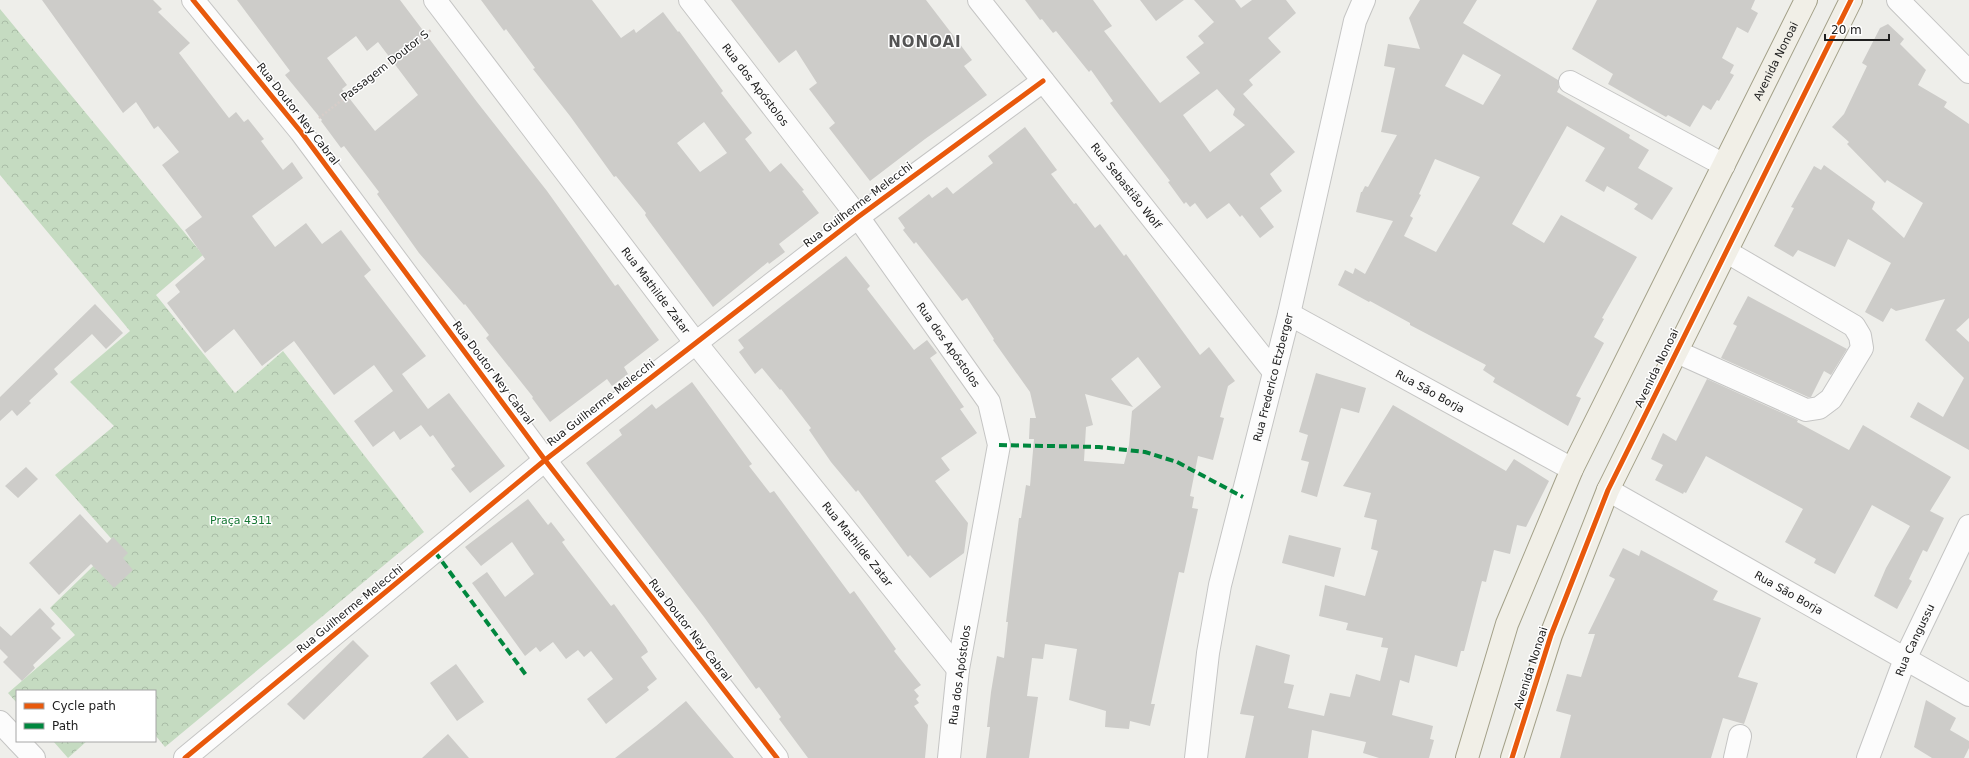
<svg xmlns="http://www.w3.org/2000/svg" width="1969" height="758" viewBox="0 0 1969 758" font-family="'DejaVu Sans',sans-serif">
  <defs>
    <pattern id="forest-crowns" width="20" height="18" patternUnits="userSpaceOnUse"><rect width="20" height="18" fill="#c5dbc1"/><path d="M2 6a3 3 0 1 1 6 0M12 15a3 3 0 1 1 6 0" fill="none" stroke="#a9bca6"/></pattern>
  </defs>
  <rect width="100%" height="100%" fill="#eeeeea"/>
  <path fill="url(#forest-crowns)" d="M0 9 203 255 156 295 235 393 283 351 424 532 165 747 155 735V691H17V703L8 693 75 635 50 608 116 544 55 475 114 426 70 382 130 331 0 175Z
    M53 741H87L68 758Z"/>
  <path fill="#cdccc9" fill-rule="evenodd" d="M42 0H153L162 9 158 12 190 43 179 53 229 118 236 112 244 122 248 119 264 139 261 141 283 170 292 162 303 178 252 216 275 247 306 223 322 244 341 230 371 270 364 276 426 356 402 374 428 409 449 393 505 466 470 493 451 469 455 466 433 435 430 437 421 425 400 440 394 431 373 447 354 421 393 391 374 365 334 395 294 341 262 366 234 329 205 353 167 303 180 292 175 285 205 259 185 230 202 217 162 165 179 152 158 126 154 129 136 102 123 113Z
    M237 0H400L477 102 547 191 615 286 618 284 659 340 624 367 628 374 612 386 607 379 550 422 532 398 533 397 486 338 489 335 465 304 464 305 419 253 377 194 379 192 344 146 341 148 321 121 322 120 285 75 290 71ZM356 36 367 51 378 42 418 95 375 131 342 89 347 85 327 58Z
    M481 0H592L621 38 634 29 636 33 663 12 678 32 679 31 723 91 721 93 752 133 745 139 770 172 781 163 804 190 802 191 819 213 779 244 785 252 769 264 768 262 713 307 649 221 645 215 646 213 616 176 614 177 570 116 533 69 535 68 506 29 504 31ZM704 122 727 153 700 172 677 143Z
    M731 0H926L972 60 964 66 987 95 925 139 870 181 829 128 835 123 809 89 817 83 796 50 779 63Z
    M1025 0H1093L1112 26 1104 31 1160 103 1200 73 1186 57 1204 43 1198 36 1214 22 1194 0H1235L1241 8 1252 0H1286L1296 13 1268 38 1281 52 1249 80 1253 85 1243 94 1295 152 1270 174 1282 191 1260 208 1274 227 1260 238 1242 215 1240 217 1229 203 1207 219 1195 203 1190 207 1186 202 1184 204 1168 182 1170 181 1110 103 1113 101 1091 70 1089 72 1056 31 1053 33 1042 19 1040 20ZM1217 89 1235 109 1233 115 1245 125 1210 152 1183 115Z
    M1140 0H1184L1156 21Z
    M1420 0H1477L1463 23 1558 80 1559 88 1557 92 1630 135 1629 138 1649 150 1638 168 1673 188 1652 220 1634 209 1638 204 1607 186 1604 192 1585 181 1605 148 1567 126 1512 224 1544 243 1561 215 1637 257 1602 318 1604 319 1594 337 1604 343 1576 396 1581 398 1568 426 1493 382 1495 378 1483 370 1486 365 1410 325V323L1370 301 1369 302 1338 285 1345 270 1353 274 1355 268 1365 274 1393 221 1356 212 1361 192H1362L1365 186 1368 187 1397 135 1381 132 1395 68 1384 66 1388 44 1420 49 1409 18ZM1463 54 1501 75 1483 105 1445 86ZM1435 159 1480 177 1436 252 1404 236 1413 218 1410 216 1421 195 1419 194Z
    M1597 0H1755L1751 9 1758 13 1748 33 1737 27 1722 58 1734 65 1730 73 1734 75 1719 101 1717 100 1711 110 1703 105 1690 127 1668 115 1666 117 1608 84 1613 74 1572 49Z
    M1888 24 1904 39 1900 44 1926 70 1918 85 1947 102 1944 107 1969 124V318L1956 330 1969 342V450L1910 417 1918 402 1943 417 1964 378 1925 340 1945 299 1896 311 1891 308 1883 322 1865 312 1891 263 1848 239 1835 267 1798 250 1793 257 1774 246 1794 208 1791 207 1814 166 1821 170 1824 165 1875 202 1872 209 1904 238 1923 203 1887 180 1885 183 1847 144 1849 142 1832 127 1844 114 1867 66 1862 63 1880 28Z
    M1025 127 1057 170 1051 174 1074 204 1076 203 1095 228 1100 224 1124 256 1126 254 1200 355 1209 347 1235 381 1228 386 1220 417 1224 418 1213 460 1198 456 1190 496 1194 497 1192 508 1198 509 1184 573 1179 572 1151 704H1155L1150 726 1130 721 1129 729 1105 727 1106 711 1069 700 1077 649 1045 644 1043 659 1032 658 1027 696 1038 697 1029 758H986L990 727H987L991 692 997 656 1004 658 1008 622H1006L1019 518H1021L1026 485 1030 486 1034 439H1029L1030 418H1036L1030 392 993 340 994 339 967 298 962 301 916 242 914 244 903 230 905 228 898 218 929 194 932 198 947 187 953 194 993 163 988 156ZM1138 357 1161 387 1132 411 1129 445 1124 464 1084 461 1086 427 1093 425 1085 394 1133 407 1111 379Z
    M846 256 870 286 867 289 914 350 927 340 937 353 930 358 964 407 960 409 977 433 941 458 950 470 935 481 968 523 964 553 930 578 910 555 908 557 858 490 856 492 831 462 809 430 811 428 781 389 780 390 762 368 755 374 739 352 744 348 738 340Z
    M1748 296 1847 349 1831 375 1824 371 1811 397H1808L1721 358 1737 326 1733 324Z
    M95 304 123 333 106 349 92 334 54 369 58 374 29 401 31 403 17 416 12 410 0 421V397Z
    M1316 373 1366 388 1359 413 1341 408 1317 497 1301 492 1309 462 1301 460 1308 435 1299 432Z
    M1707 379 1798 420 1797 422 1849 450 1863 425 1951 477 1930 511 1944 518 1927 552 1923 550 1909 579 1912 581 1897 609 1874 596 1886 568 1910 526 1872 505 1835 574 1814 563 1816 559 1785 542 1803 509 1706 456 1686 493 1684 492 1683 494 1655 480 1663 465 1651 459 1663 433 1676 441Z
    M692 382 752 464 749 466 770 493 774 491 850 594 854 591 896 649 894 651 921 685 914 690 919 696 916 699 919 703 914 706 928 725 925 758H808L779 719 781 717 759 687 756 689 704 617 586 463 622 435 619 430 636 417 652 404 656 409Z
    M1393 405 1506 471 1514 459 1549 481 1526 527 1517 525 1510 554 1494 550 1486 582 1482 581 1464 651H1461L1457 667 1415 655 1409 683 1400 680 1392 715 1433 726 1430 739 1434 740 1429 758H1379L1363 753 1366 742 1312 730 1308 758H1245L1254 716 1240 714 1256 645 1290 655 1284 683 1294 685 1288 708 1324 716 1330 693 1350 697 1356 674 1380 681 1388 648 1381 647 1383 638 1346 630 1348 623 1319 616 1325 585 1365 596 1378 551 1371 549 1377 520 1364 517 1371 493 1343 486Z
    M26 467 38 479 18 498 5 486Z
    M528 499 548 525 551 522 565 540 562 542 567 549 611 606 614 604 646 648 648 652 641 657 657 679 647 687 649 690 606 724 587 699 613 679 591 651 584 657 578 650 566 659 553 642 540 652 536 647 525 656 472 583 487 572 505 597 534 574 512 542 481 566 465 547Z
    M80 514 107 543 113 537 128 553 123 558 133 570 114 588 91 564 59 595 29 563Z
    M1289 535 1341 548 1334 577 1282 563Z
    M1623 548 1639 556 1641 550 1718 591 1713 600 1761 618 1738 677 1758 683 1744 724 1723 718 1711 758H1560L1571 715 1556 711 1567 674 1581 677 1595 634H1588L1615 579 1609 576Z
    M40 608 55 624 51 628 61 638 33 665 35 668 22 681 3 662 8 657 0 649V626L11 636Z
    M353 640 369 656 304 720 287 704Z
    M456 664 484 702 457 721 430 683Z
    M1926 700 1956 718 1950 730 1969 741V748L1964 758H1932L1914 747Z
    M686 701 734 758H615L656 726Z
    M448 734 469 758H422Z"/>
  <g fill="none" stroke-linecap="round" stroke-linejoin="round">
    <g stroke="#c5c5c4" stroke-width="24">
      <g id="minor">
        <path d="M193 0 301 132 545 460 777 758"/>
        <path id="s1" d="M435 0 695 342 958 669"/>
        <path id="s2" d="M690 0 858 217 989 402 999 445 958 669 949 758"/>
        <path id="s3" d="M979 0 1274 372"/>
        <path d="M1898 0 1969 72"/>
        <path d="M1570 82 1724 165"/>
        <path id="s4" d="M1289 314 1572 469"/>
        <path d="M1677 352 1806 410 1819 408 1831 399 1862 348 1860 336 1854 326 1727 252"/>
        <path id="s5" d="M1608 490 1969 695"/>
        <path d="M0 722 17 740"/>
        <path d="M18 741 34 758"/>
        <path d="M185 758 545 460 858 217 1043 81"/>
        <path id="s6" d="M1196 758 1208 653 1220 585 1289 314 1355 21 1364 0"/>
        <path d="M1735 758 1740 736"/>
        <path id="s7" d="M1868 758 1905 659 1969 526"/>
      </g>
    </g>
    <g stroke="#a3a088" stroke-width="24">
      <g id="major">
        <path id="s8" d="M1467 758 1507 624 1572 469 1806 0"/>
        <path d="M1512 758 1551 635 1608 490 1851 0"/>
      </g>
    </g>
    <path stroke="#d6cdc9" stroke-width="2.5" stroke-dasharray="2 2" stroke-linecap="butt" d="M319 118 431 30"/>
    <use href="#minor" stroke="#fcfcfc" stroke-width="22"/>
    <use href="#major" stroke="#f1efe7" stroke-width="22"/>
    <path stroke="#00873e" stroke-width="4" stroke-dasharray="8 4" stroke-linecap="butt" d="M999 445 1099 447 1145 452 1177 462 1243 497
      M435 552 526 675"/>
    <g stroke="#fff" stroke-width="8">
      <path id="cycleway" d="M193 0 301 132 545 460 777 758
        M185 758 545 460 858 217 1043 81
        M1512 758 1551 635 1608 490 1851 0"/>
    </g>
    <use href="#cycleway" stroke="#e8590c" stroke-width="5"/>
  </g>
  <g text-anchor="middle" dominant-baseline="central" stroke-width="3" stroke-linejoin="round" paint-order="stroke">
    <g font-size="11" fill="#202020" stroke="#fff">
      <text stroke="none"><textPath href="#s8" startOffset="764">Avenida Nonoai</textPath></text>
      <text transform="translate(385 66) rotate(-38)">Passagem Doutor S</text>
      <text stroke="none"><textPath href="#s2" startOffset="107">Rua dos Apóstolos</textPath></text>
      <text transform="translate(298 114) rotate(52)">Rua Doutor Ney Cabral</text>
      <text stroke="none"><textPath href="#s3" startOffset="237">Rua Sebastião Wolf</textPath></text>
      <text transform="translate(858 205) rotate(-37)">Rua Guilherme Melecchi</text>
      <text stroke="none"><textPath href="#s1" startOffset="365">Rua Mathilde Zatar</textPath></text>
      <text stroke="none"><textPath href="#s2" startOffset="431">Rua dos Apóstolos</textPath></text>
      <text transform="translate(1657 368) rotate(-64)">Avenida Nonoai</text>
      <text transform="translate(493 373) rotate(53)">Rua Doutor Ney Cabral</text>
      <text stroke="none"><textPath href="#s6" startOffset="389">Rua Frederico Etzberger</textPath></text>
      <text stroke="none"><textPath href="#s4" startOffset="161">Rua São Borja</textPath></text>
      <text transform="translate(601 403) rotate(-38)">Rua Guilherme Melecchi</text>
      <text stroke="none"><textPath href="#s1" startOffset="689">Rua Mathilde Zatar</textPath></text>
      <text stroke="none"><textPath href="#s5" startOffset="208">Rua São Borja</textPath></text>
      <text transform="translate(350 609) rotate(-39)">Rua Guilherme Melecchi</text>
      <text transform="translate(690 630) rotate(52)">Rua Doutor Ney Cabral</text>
      <text stroke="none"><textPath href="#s7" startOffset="127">Rua Cangussu</textPath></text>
      <text transform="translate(1531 668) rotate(-72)">Avenida Nonoai</text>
      <text transform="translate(960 675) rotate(-82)">Rua dos Apóstolos</text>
    </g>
    <g font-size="11" fill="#167734" stroke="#fff">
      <text x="241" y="520">Praça 4311</text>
    </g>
    <g font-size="15" font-weight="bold" letter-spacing="1" fill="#535353" stroke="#fff">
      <text x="925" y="42">NONOAI</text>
    </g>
  </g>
  <rect x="16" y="690" width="140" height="52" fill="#ffffff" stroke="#a6a6a6"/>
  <rect x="24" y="703" width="20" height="6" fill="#e8590c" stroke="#a6a6a6"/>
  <text x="52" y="710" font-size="12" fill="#202020">Cycle path</text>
  <rect x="24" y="723" width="20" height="6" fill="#00873e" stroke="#a6a6a6"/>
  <text x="52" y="730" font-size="12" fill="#202020">Path</text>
  <path d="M1825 34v6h64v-6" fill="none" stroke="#202020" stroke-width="2"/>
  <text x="1831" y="34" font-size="12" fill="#202020" stroke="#ffffff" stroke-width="3" paint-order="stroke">20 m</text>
</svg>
